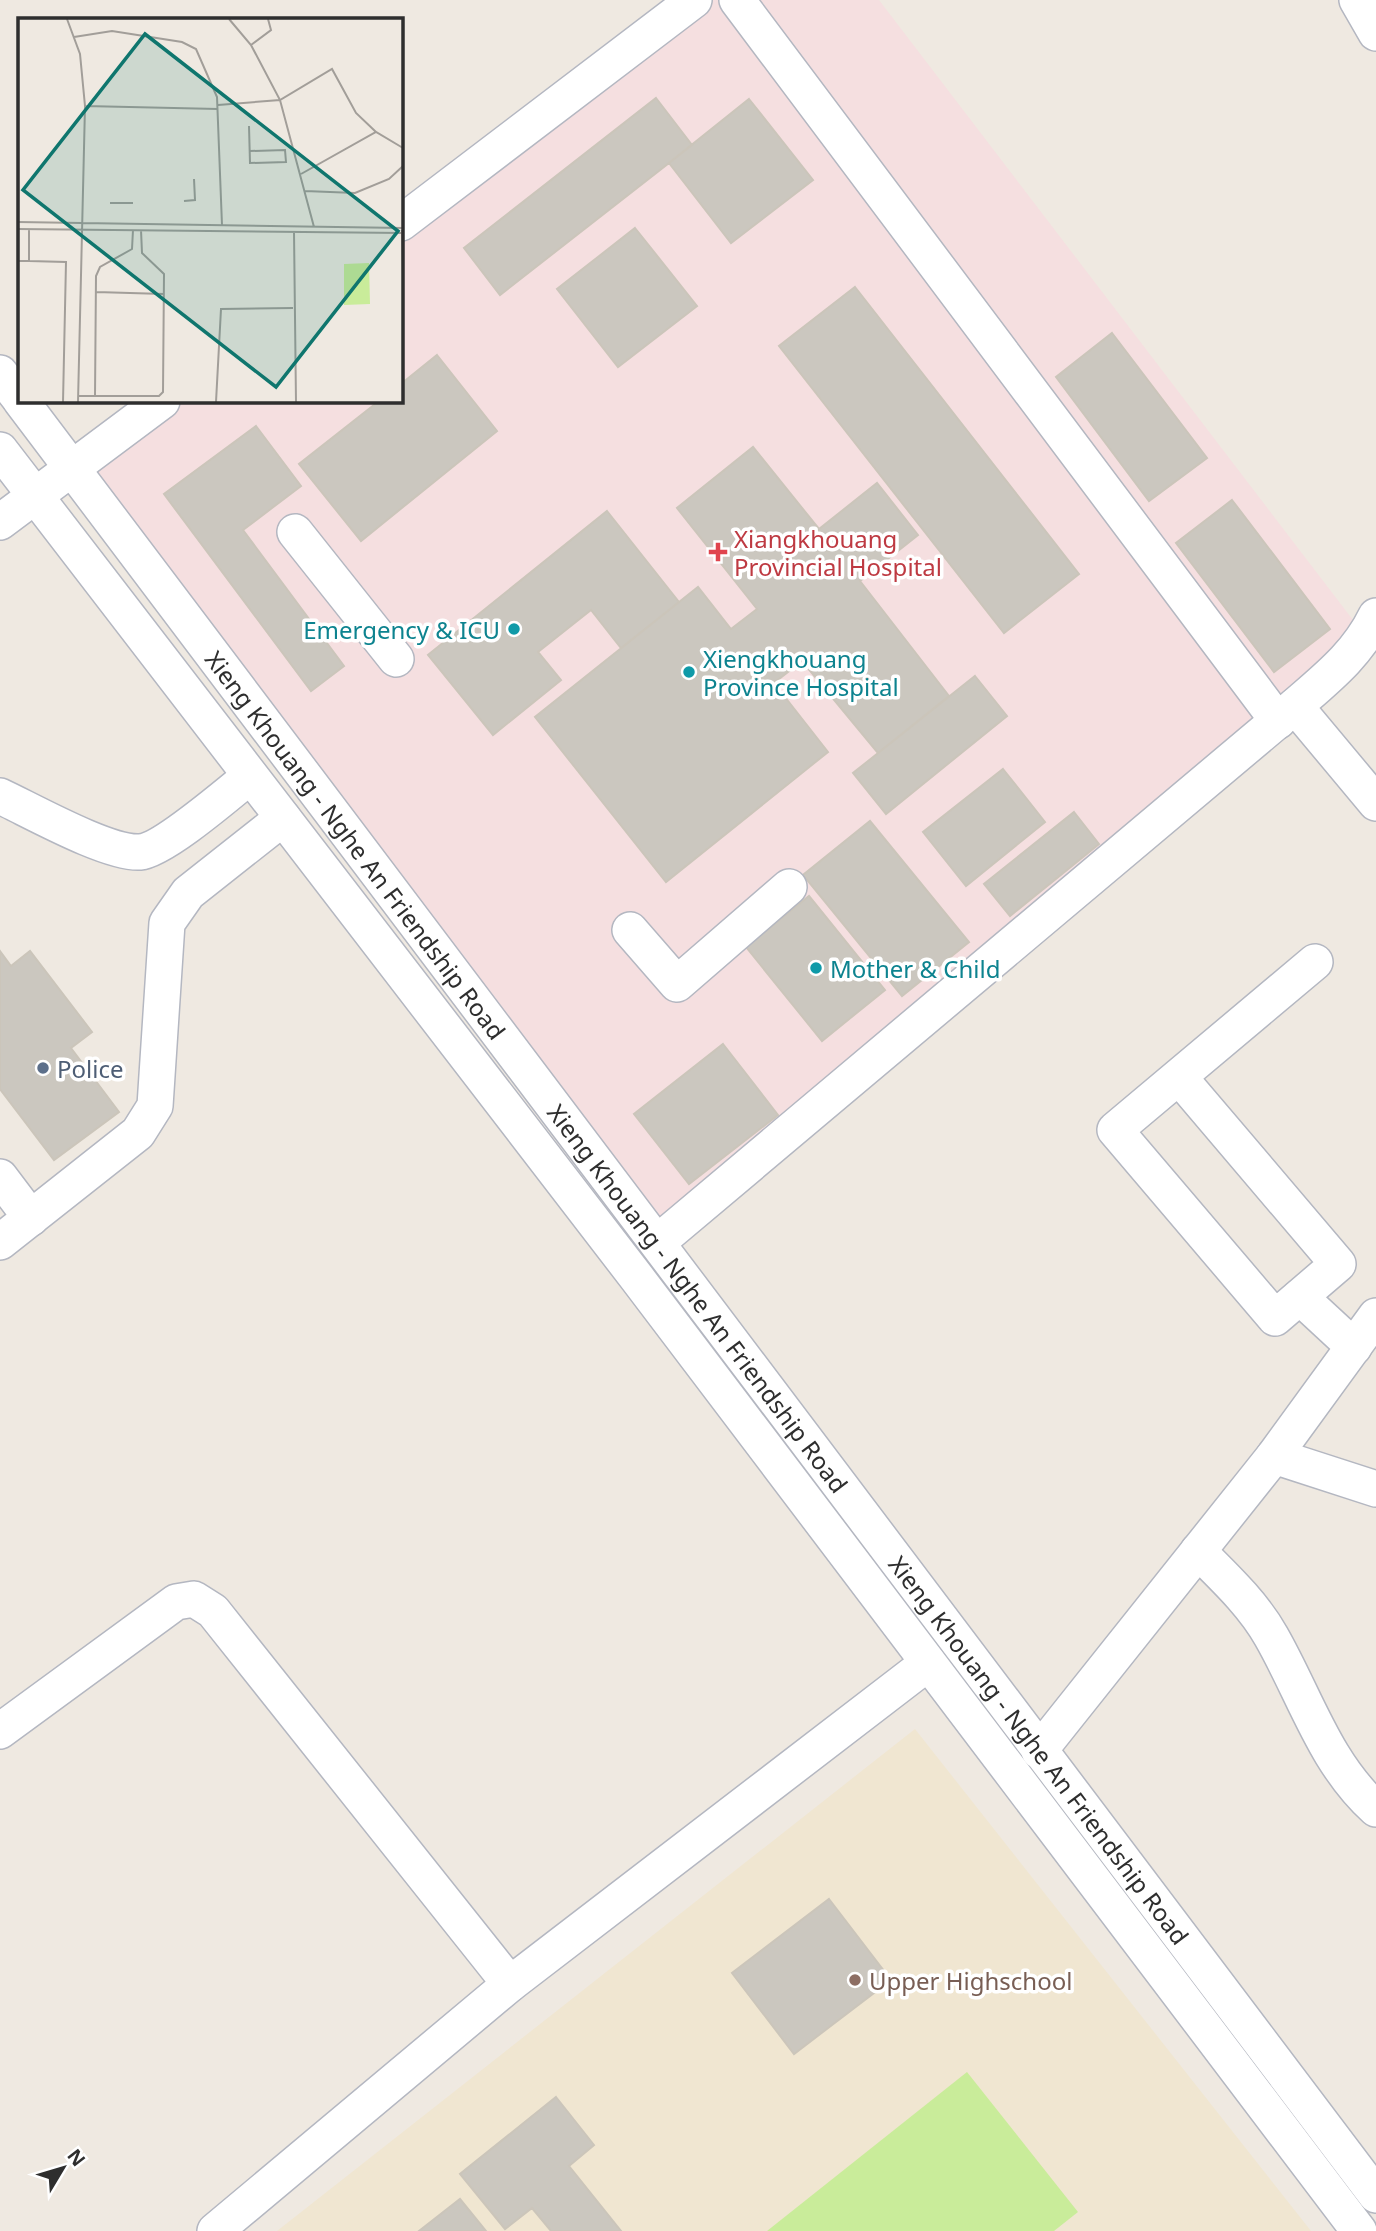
<svg xmlns="http://www.w3.org/2000/svg" width="1376" height="2231" viewBox="0 0 1376 2231" font-family="'Noto Sans',sans-serif">
  <rect width="100%" height="100%" fill="#efe9e1"/>
  <path fill="#f0e6d1" d="M915 1729 1311 2231H277Z"/>
  <path fill="#f5dfe0" d="M694 0H879L1366 637 658 1242 72 468 162 401H401V223Z"/>
  <path fill="#c9ec9a" d="M967 2072 1078 2212 1054 2231H767Z"/>
  <path fill="#cbc7bf" stroke="#cbc5ba" stroke-width="2" d="M656 98 692 145 500 295 464 248Z
    M749 99 813 180 731 243 669 163Z
    M635 228 697 306 618 367 557 289Z
    M855 287 1079 574 1004 633 779 346Z
    M1112 333 1207 458 1149 501 1056 377Z
    M437 355 497 431 361 541 299 464 379 401H401V384Z
    M256 426 301 486 243 530 344 666 311 691 164 494Z
    M753 447 819 529 877 483 918 535 860 581 949 696 878 753 802 661 774 683 828 752 666 882 535 717 698 587 731 629 757 609 677 508Z
    M1232 500 1330 629 1274 672 1176 543Z
    M607 511 679 602 621 648 591 610 538 652 561 680 493 735 428 655Z
    M975 676 1007 716 886 814 853 773Z
    M1003 769 1045 822 966 886 923 832Z
    M1074 812 1099 844 1010 916 984 884Z
    M870 821 969 942 902 996 803 875Z
    M809 896 885 990 822 1041 746 947Z
    M0 951 11 966 30 951 92 1032 71 1048 119 1112 54 1160 0 1089Z
    M723 1044 778 1115 689 1184 634 1114Z
    M829 1899 891 1980 794 2054 732 1973Z
    M556 2097 594 2145 569 2166 621 2231H551L532 2208 505 2229 460 2174Z
    M460 2199 486 2231H419Z"/>
  <g fill="none" stroke-linecap="round" stroke-linejoin="round">
    <g stroke="#b4b7c1" stroke-width="38">
      <g id="minor">
        <path d="M737 0 1278 721"/>
        <path d="M1357 0 1376 33"/>
        <path d="M401 223 694 0"/>
        <path d="M0 373 19 398"/>
        <path id="s1" d="M21 401 1376 2195"/>
        <path d="M0 450 637 1278 1359 2231"/>
        <path d="M0 522 162 401"/>
        <path d="M295 532 396 659"/>
        <path d="M1295 706 1376 803"/>
        <path d="M0 796C32 811 108 854 140 852 163 850 229 793 250 776"/>
        <path d="M630 930 677 984 789 887"/>
        <path d="M1179 1077 1338 1264 1275 1318 1115 1130 1315 962"/>
        <path d="M0 1177 31 1218"/>
        <path d="M0 1242 138 1133 155 1106 167 923 188 893 283 818"/>
        <path d="M658 1242 1295 706C1327 678 1357 655 1376 616"/>
        <path d="M1300 1297 1354 1347"/>
        <path d="M1274 1456 1376 1489"/>
        <path d="M1198 1551C1224 1577 1253 1604 1271 1636 1305 1695 1324 1762 1376 1809"/>
        <path d="M0 1731 176 1602 194 1599 213 1611 510 1984"/>
        <path d="M1039 1751 1274 1456 1376 1316"/>
        <path d="M215 2231 510 1984 928 1663"/>
      </g>
    </g>
    <use href="#minor" stroke="#fff" stroke-width="35"/>
  </g>
  <path fill="#e0444e" stroke="#fff" stroke-width="2.5" d="M714.5 541.5h7v7h7v7h-7v7h-7v-7h-7v-7h7z"/>
  <g fill="#0f9aa8" stroke="#fff" stroke-width="2.5">
    <circle cx="514" cy="629" r="7"/>
    <circle cx="689" cy="672" r="7"/>
    <circle cx="816" cy="968" r="7"/>
  </g>
  <circle fill="#5c6f8a" stroke="#fff" stroke-width="2.5" cx="43" cy="1068" r="7"/>
  <circle fill="#8d6e63" stroke="#fff" stroke-width="2.5" cx="855" cy="1980" r="7"/>
  <g text-anchor="middle" dominant-baseline="central" stroke-width="7" stroke-linejoin="round" paint-order="stroke">
    <g font-size="24" fill="#be3a42" stroke="#fff" text-anchor="start">
      <text x="734" y="538">Xiangkhouang<tspan x="734" dy="28">Provincial Hospital</tspan></text>
    </g>
    <g font-size="24" fill="#0d838f" stroke="#fff" text-anchor="start">
      <text x="500" y="629" text-anchor="end">Emergency &amp; ICU</text>
      <text x="703" y="658">Xiengkhouang<tspan x="703" dy="28">Province Hospital</tspan></text>
      <text x="830" y="968">Mother &amp; Child</text>
    </g>
    <g font-size="24" fill="#2e2e2e" stroke="#fff">
      <text stroke="none"><textPath href="#s1" startOffset="556">Xieng Khouang - Nghe An Friendship Road</textPath></text>
      <text stroke="none"><textPath href="#s1" startOffset="1124">Xieng Khouang - Nghe An Friendship Road</textPath></text>
      <text stroke="none"><textPath href="#s1" startOffset="1690">Xieng Khouang - Nghe An Friendship Road</textPath></text>
    </g>
    <g font-size="24" fill="#4e5e75" stroke="#fff" text-anchor="start">
      <text x="57" y="1068">Police</text>
    </g>
    <g font-size="24" fill="#785e54" stroke="#fff" text-anchor="start">
      <text x="869" y="1980">Upper Highschool</text>
    </g>
  </g>
  <g transform="translate(18 18)">
    <rect width="385" height="385" fill="#efe9e1"/>
    <path d="M351 245 352 286 326 287V246Z" fill="#c9ec9a"/>
    <path fill="none" stroke="#a29e99" stroke-width="2" d="M49 1 62 36 67 88 60 384M211 1 233 27 262 82 296 209M56 19 94 13 164 24 178 31 199 79 204 207M233 27 253 12 250 1M200 87 262 82 314 51 338 95 358 114M67 88 200 91M231 108 232 145 268 144 267 132 232 133M283 156 358 114 385 130M287 173 337 175 371 161 385 148M166 183 177 182 176 161M92 185H115M0 204 385 210M0 211 385 215M384 212 385 255M276 214 278 384M0 243H11V211M11 243 48 244 45 384M78 274 146 276M60 378H141L145 374 146 256 124 235 123 212M77 378 78 258 82 249 114 231 115 212M198 384 203 291 275 290"/>
    <path fill="#0f766e" fill-opacity="0.15" stroke="#0f766e" stroke-width="3.5" d="M127 16 380 213 258 369 5 172Z"/>
    <rect width="385" height="385" fill="none" stroke="#2e2e2e" stroke-width="3.5"/>
  </g>
  <g transform="translate(63 2168) rotate(52)" stroke="#ffffff" stroke-width="5" paint-order="stroke">
  <path d="M0-5L12 26L0 18L-12 26Z" fill="#2e2e2e"/>
  <text y="-10" font-size="19" font-weight="bold" text-anchor="middle" fill="#2e2e2e">N</text>
  </g>
</svg>
